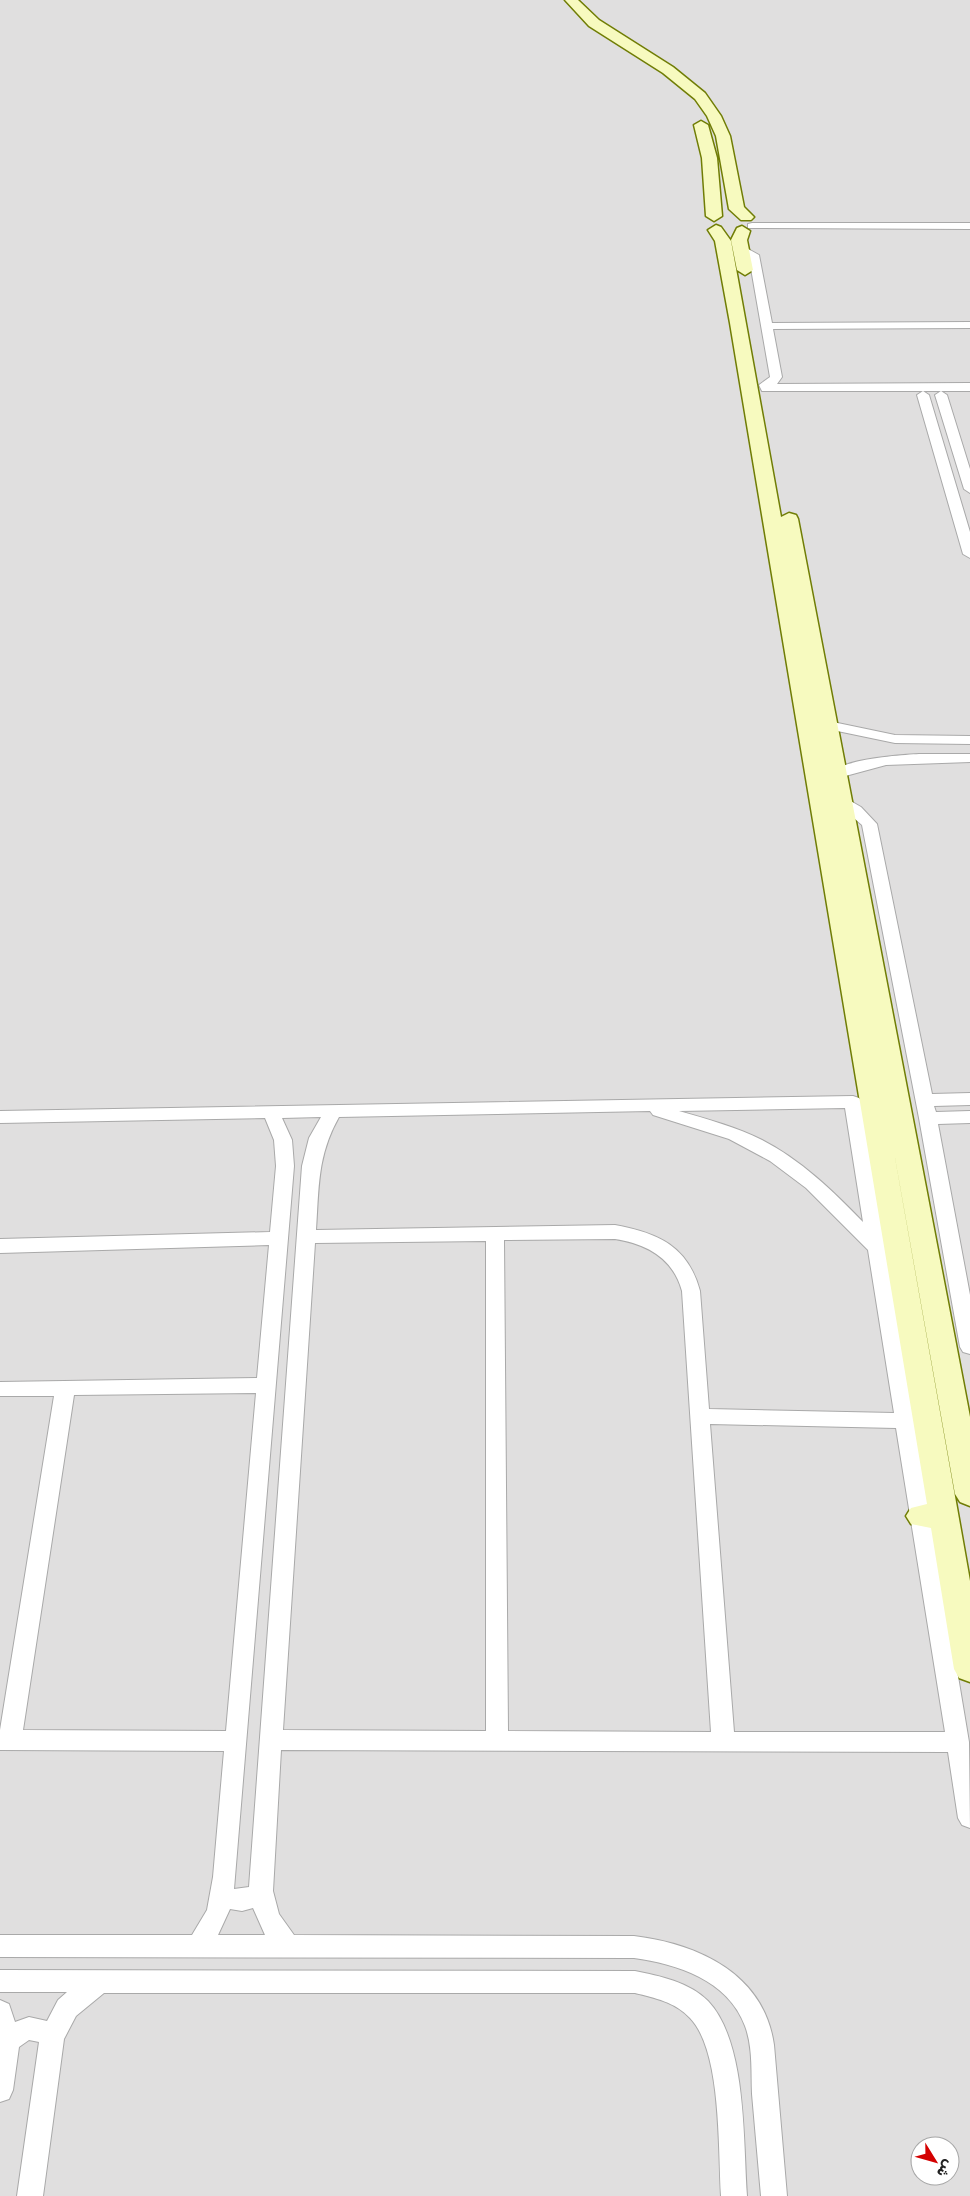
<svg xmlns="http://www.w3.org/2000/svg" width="970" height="2196" viewBox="0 0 970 2196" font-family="Rubik,'Noto Naskh Arabic',sans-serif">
  <rect width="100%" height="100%" fill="#f2efe9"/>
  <path fill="#e0dfdf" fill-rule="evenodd" d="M0 0H970V2196H0ZM920 2146H950V2176H920Z"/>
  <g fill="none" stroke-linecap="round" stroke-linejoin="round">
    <g stroke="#a9a9a9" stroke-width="2">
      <path id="street" d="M752 223H970V229L748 228V224Z
        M741 245 759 255 772 323 970 322V328L773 329 782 377 777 384 970 383V391H762L759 385 770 377 749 257 736 248Z
        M923 391 929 395 970 532V558L963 554 917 395Z
        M941 391 947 395 970 469V493L964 489 935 395Z
        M828 721 895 735 970 736V744L895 743 823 728 821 725 823 722Z
        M919 754H970V762L886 765 838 778 831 774C841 759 901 755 919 754Z
        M842 796 861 807 877 824 932 1094 970 1093V1105L934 1106 936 1112 970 1111V1123L938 1124 970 1295V1354L963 1352 960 1347 919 1118 862 825 834 801Z
        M853 1096 859 1098 862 1102 969 1742 970 1828 962 1825 958 1818 948 1752 281 1750 273 1891 279 1914 294 1935 634 1936C699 1944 764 1974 774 2045L787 2196H761C758 2162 755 2128 752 2094 751 2072 753 2047 745 2026 728 1980 677 1964 634 1958L0 1957V1935H192L207 1910 213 1877 224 1751 0 1750V1730L54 1396H0V1382L257 1378 269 1245 0 1253V1239L270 1232 276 1166 274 1140 265 1118 0 1123V1111ZM845 1108 863 1222C833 1191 801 1160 762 1140 736 1127 707 1119 679 1111ZM650 1111 653 1115 729 1139 770 1161 806 1188 868 1250 894 1413 709 1409 700 1291C688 1246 658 1233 615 1225L316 1230C319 1188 317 1156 339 1117ZM321 1117 309 1138 302 1166 249 1887 234 1889 294 1166 292 1140 282 1118ZM615 1239C647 1244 673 1258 682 1291L711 1732 508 1731 504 1240ZM486 1241V1731L283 1730 315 1243ZM256 1393 226 1731 23 1730 74 1395ZM710 1424 896 1428 945 1732H734ZM253 1908 265 1935H218L230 1909 242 1911Z
        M0 1970 635 1971C660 1976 689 1982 708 2001 747 2042 743 2141 747 2196H721C718 2150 722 2051 690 2018 675 2002 655 1998 635 1993H104L76 2016 64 2039 43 2196H17L39 2042 29 2040 19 2047 13 2090 9 2099 0 2102V2000L9 2004 15 2022 29 2017 47 2021 58 2000 67 1992H0Z"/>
    </g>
    <g stroke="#707d05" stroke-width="3">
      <path id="secondary" d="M565 0H578L599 20 673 67 705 93 721 116 730 136 744 207 754 217 751 220H741L729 209 716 136 707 116 695 99 663 73 589 26Z
        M701 121 708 125 717 158 722 216 714 221 706 216 702 158 694 125Z
        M716 225 721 227 731 241 781 517 789 513 796 515 798 519 970 1417V1506L960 1502 955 1494 892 1141 970 1581V1682L959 1678 954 1669 931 1528 911 1524 906 1516 911 1508 927 1504 730 323 715 241 708 230Z
        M742 226 750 231 747 240 753 270 745 275 737 270 731 240 737 228Z"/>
    </g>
    <use href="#street" fill="#fff" fill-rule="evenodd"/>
    <use href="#secondary" fill="#f7fabf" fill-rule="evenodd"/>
  </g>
  <g transform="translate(935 2161) rotate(127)"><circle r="24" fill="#ffffff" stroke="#a7a7a7"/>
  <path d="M0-4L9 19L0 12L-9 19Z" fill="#d40000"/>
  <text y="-8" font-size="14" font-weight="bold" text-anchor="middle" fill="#222222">ش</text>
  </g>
</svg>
